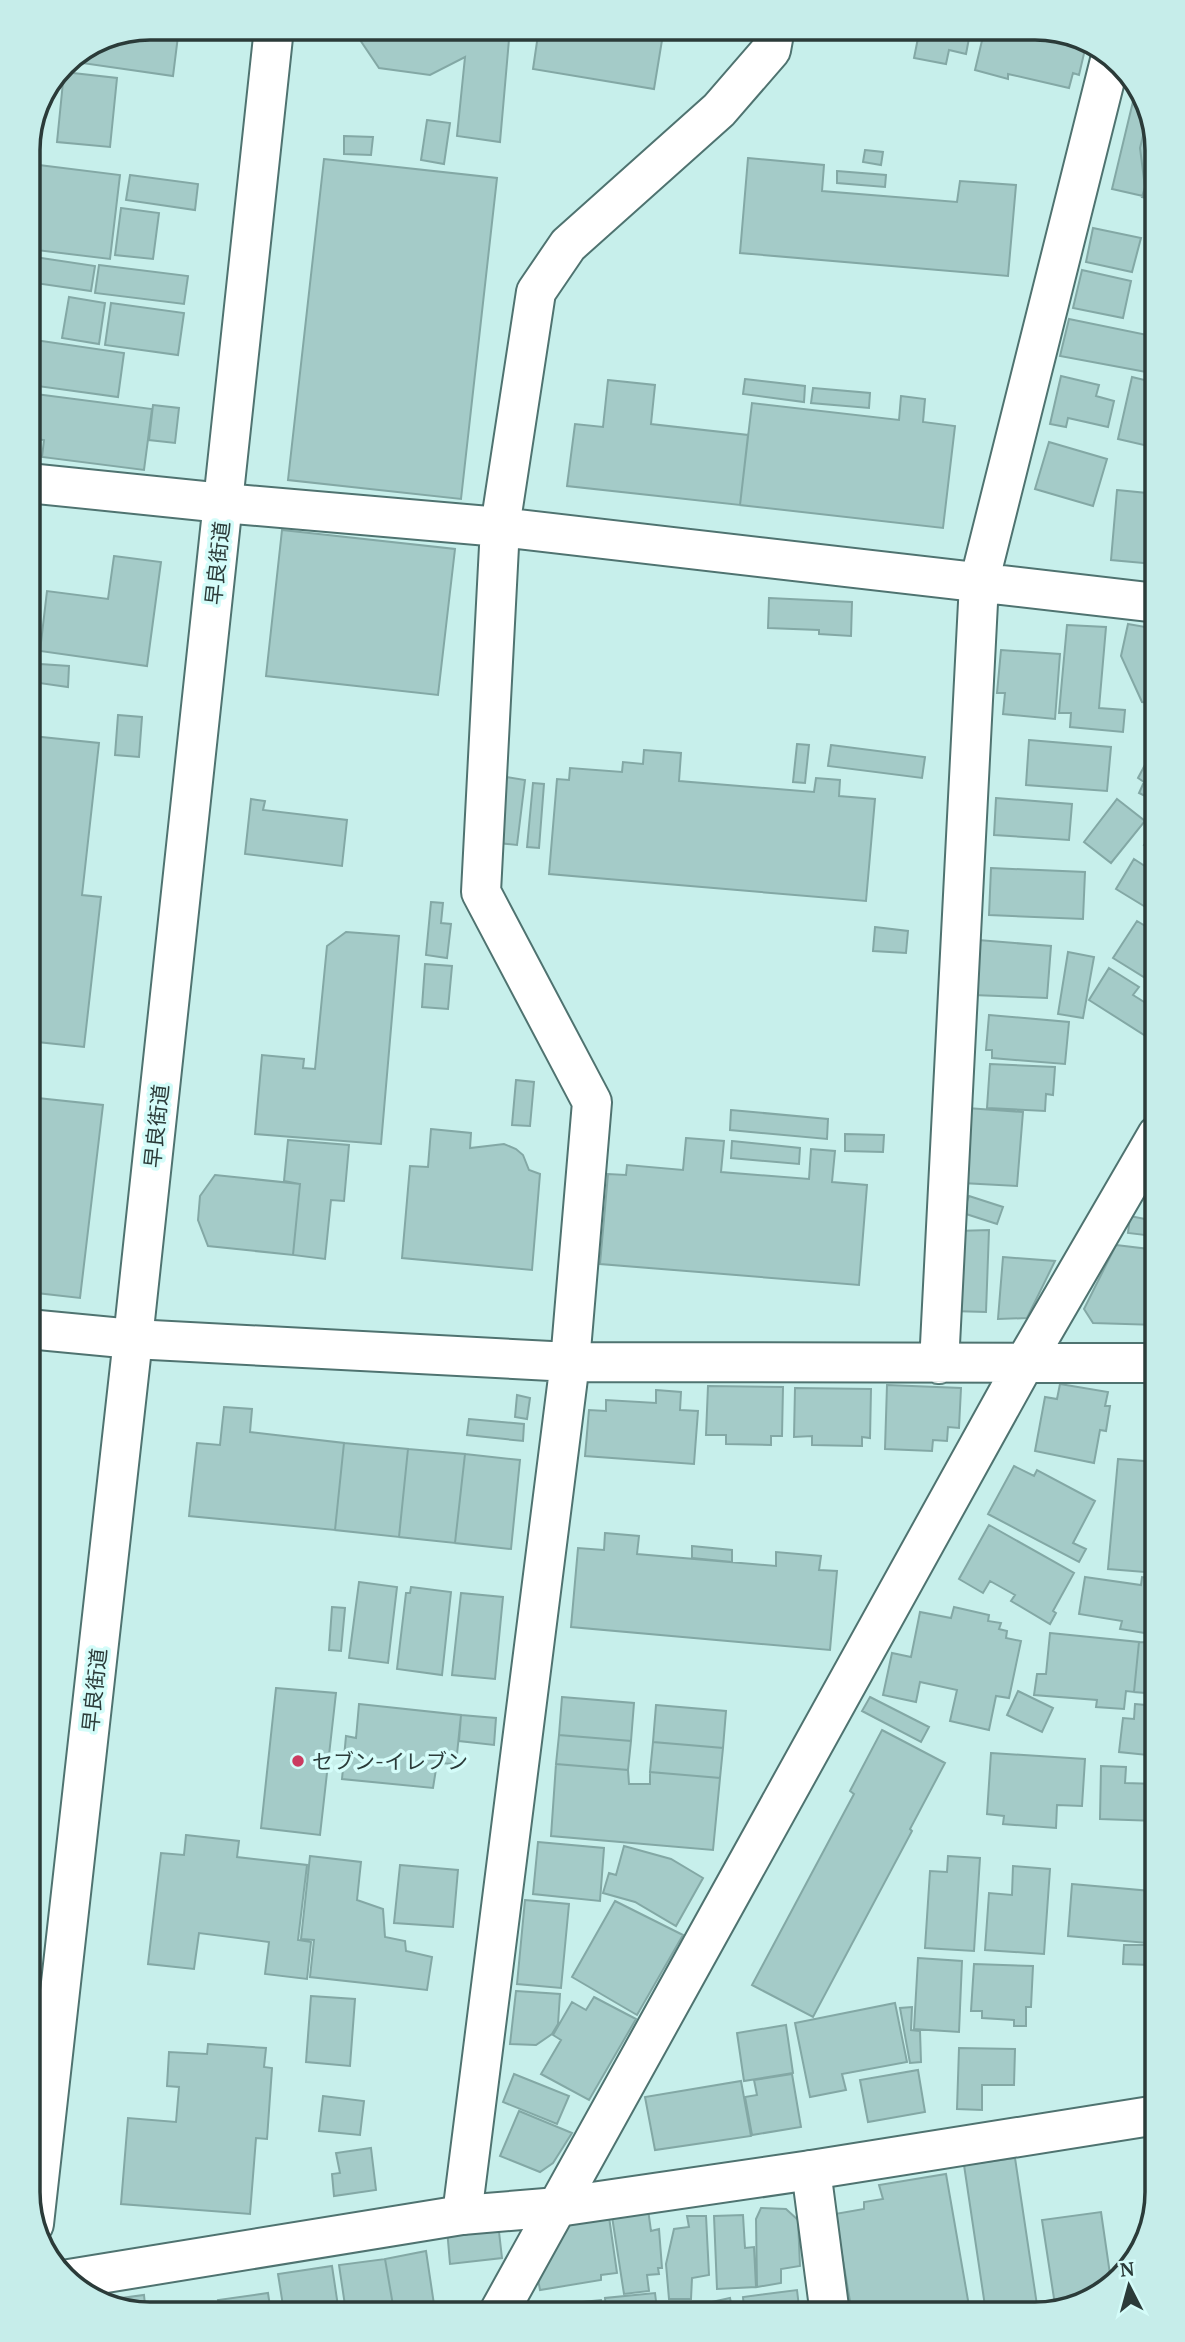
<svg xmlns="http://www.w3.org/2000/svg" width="1185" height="2342" viewBox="0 0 1185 2342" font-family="'PT Serif','Noto Sans JP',serif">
  <rect width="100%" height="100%" fill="#c7efeb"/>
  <path fill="#a4cbc8" stroke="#83a8a5" stroke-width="2" d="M151 28H179L173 76 68 61 104 37Z
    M352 28H510L500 142 457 136 465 57 430 75 379 68Z
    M539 28H664L654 89 533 69Z
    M920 28H971L966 54 949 50 946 64 914 58Z
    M985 28H1037L1086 45 1079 75 1073 73 1069 88 1008 74V79L975 70Z
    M64 72 117 78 110 147 57 142Z
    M1136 89 1148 104 1149 111 1140 148 1145 187 1143 196 1112 189Z
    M1149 111 1157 151V201L1142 197 1145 187 1140 148Z
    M427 120 450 123 444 164 421 160Z
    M344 136 373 137 371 155 344 154Z
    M865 150 883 152 881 165 863 162Z
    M748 158 824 165 822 191 957 202 960 181 1016 185 1008 276 740 253Z
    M324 159 497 178 461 499 288 480Z
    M39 165 120 175 110 259 28 249Z
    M837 171 886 175 885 187 837 183Z
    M130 175 198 184 195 210 126 200Z
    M121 208 159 213 153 259 115 255Z
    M1093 228 1141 238 1132 272 1086 262Z
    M28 256 95 266 91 291 28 282Z
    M99 265 188 276 184 304 95 293Z
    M1082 270 1131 281 1123 318 1073 308Z
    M69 297 105 303 99 344 62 338Z
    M111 303 184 313 178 355 105 345Z
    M1069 319 1157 337V374L1060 356Z
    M28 339 124 353 118 397 30 385 32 372H28Z
    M1061 376 1099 385 1096 396 1114 401 1108 427 1068 418 1066 427 1050 424Z
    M1132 377 1157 383V448L1118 439Z
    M745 379 805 386 804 402 743 394Z
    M608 380 655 385 651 424 748 435 740 505 567 486 575 424 603 427Z
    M813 388 870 393 869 408 811 403Z
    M28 393 152 409 144 470 42 457 44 440 28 438Z
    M901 396 925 399 923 422 955 426 943 528 740 505 752 403 899 420Z
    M153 405 179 408 175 443 149 440Z
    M1049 442 1107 459 1093 506 1035 489Z
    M1117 490 1157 494 1154 564 1111 560Z
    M28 529 38 530 33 594H28Z
    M282 530 455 549 438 695 266 676Z
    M114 556 161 562 147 666 40 651 47 591 108 599Z
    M769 598 852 602 851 636 819 634V630L768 628Z
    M1128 624 1157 629V704L1142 702 1121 656Z
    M1067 625 1106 627 1099 708 1125 710 1123 732 1070 727 1071 713H1059Z
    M1001 650 1060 654 1055 719 1003 714 1005 693H997Z
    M40 664 69 666 68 687 39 683Z
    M118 715 142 717 139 757 115 755Z
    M32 736 99 743 82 895 101 897 84 1047 28 1041V769Z
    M1029 740 1111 747 1107 791 1026 785Z
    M1157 742V802L1139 793 1144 782 1138 778Z
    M797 744 809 745 805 783 793 782Z
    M831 745 925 757 922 778 828 766Z
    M644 750 681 753 679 781 814 792 816 778 840 780 839 796 875 799 866 901 549 874 557 779 569 780 570 768 622 772 623 762 643 764Z
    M506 777 525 780 517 845 498 843Z
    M533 783 544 784 539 848 527 847Z
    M996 798 1072 804 1069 840 994 835Z
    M251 799 265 801 263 810 347 820 342 866 245 854Z
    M1117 799 1145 821 1111 863 1084 842Z
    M1157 828V855L1144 845Z
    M1134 859 1157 874V914L1116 889Z
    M991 868 1085 872 1083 919 989 915Z
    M431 902 443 903 441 923 451 924 447 958 426 955Z
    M1137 921 1157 933V962L1147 979 1113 958Z
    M875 927 908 931 906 953 873 951Z
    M346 932 399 936 381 1144 255 1134 262 1055 304 1059 303 1068 315 1069 327 946Z
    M978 940 1051 946 1047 998 973 995Z
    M1068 952 1094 957 1083 1018 1058 1014Z
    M425 964 452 966 448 1009 422 1007Z
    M1109 968 1139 987 1133 995 1157 1010V1031L1152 1040 1089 1000Z
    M989 1015 1069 1022 1065 1064 992 1058V1050H986Z
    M990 1064 1055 1067 1053 1095 1046 1094 1045 1111 987 1108Z
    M516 1080 534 1082 530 1126 512 1125Z
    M28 1097 103 1105 80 1298 28 1292Z
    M967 1108 1023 1112 1017 1186 962 1183Z
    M731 1110 828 1119 827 1139 730 1130Z
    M431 1129 471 1133 470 1148 504 1144 516 1149 523 1155 529 1170 540 1174 532 1270 402 1258 410 1166 428 1167Z
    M845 1134 884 1135 883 1152 845 1151Z
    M686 1138 724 1141 721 1172 809 1179 811 1149 835 1151 832 1182 867 1185 859 1285 600 1264 608 1174 626 1175 627 1165 683 1170Z
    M288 1140 349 1145 344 1201 331 1200 325 1259 293 1255 300 1184 284 1181Z
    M732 1141 800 1148 799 1164 731 1158Z
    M215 1175 300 1184 293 1255 208 1246 198 1220 200 1196Z
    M969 1196 1003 1207 997 1224 963 1213Z
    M1130 1216 1155 1221 1153 1236 1128 1233Z
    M989 1230 986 1312 951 1311 956 1231Z
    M1116 1245 1157 1250V1325L1093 1323 1084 1309Z
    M1003 1257 1055 1261 1027 1318 998 1319Z
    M1060 1384 1108 1392 1105 1406H1110L1106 1431 1100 1430 1094 1463 1035 1451 1045 1397 1057 1399Z
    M887 1385 961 1388 959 1428 948 1427 947 1441 933 1440 932 1451 885 1449Z
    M708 1386 783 1387 782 1436H771V1445L726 1444V1435H706Z
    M795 1388 871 1389 870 1438 862 1437V1446L812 1445V1436L794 1437Z
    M656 1390 681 1392 680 1410 698 1411 694 1464 585 1456 589 1410 606 1411V1400L656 1403Z
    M517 1395 530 1398 527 1419 515 1417Z
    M224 1407 252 1409 250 1432 344 1443 335 1530 189 1516 197 1443 220 1445Z
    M469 1419 524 1424 523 1441 467 1435Z
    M344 1443 408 1449 399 1537 335 1530Z
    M408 1449 465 1454 455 1543 399 1537Z
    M465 1454 520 1460 511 1549 455 1543Z
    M1118 1459 1157 1462V1573L1108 1569Z
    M1014 1466 1034 1476 1037 1470 1095 1501 1073 1543 1086 1549 1079 1562 988 1514Z
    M989 1525 1074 1573 1053 1611 1056 1613 1050 1624 1011 1601 1015 1595 990 1581 983 1593 959 1579Z
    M605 1533 639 1536 637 1554 776 1566V1552L821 1556 819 1570 837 1571 830 1650 571 1627 578 1548 604 1550Z
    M692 1546 732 1550V1562L692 1558Z
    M1085 1577 1141 1585 1142 1577 1157 1579V1635L1120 1629 1122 1621 1079 1614Z
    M359 1582 397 1587 388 1663 349 1658Z
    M411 1587 451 1592 442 1675 397 1669 406 1593H410Z
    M461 1593 503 1597 495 1679 452 1675Z
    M332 1607 345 1608 341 1651 329 1650Z
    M954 1607 989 1615 988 1621 1001 1623 999 1629 1007 1631 1006 1638 1021 1641 1009 1698 996 1696 989 1730 950 1721 957 1690 920 1682 916 1702 883 1695 892 1653 911 1657 920 1612 951 1618Z
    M1050 1633 1139 1642 1134 1692 1126 1691 1124 1709 1096 1707 1097 1700 1034 1695 1037 1674H1046Z
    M1139 1642 1157 1643V1694L1134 1692Z
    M276 1688 336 1693 320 1835 261 1828Z
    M1018 1691 1053 1708 1042 1732 1007 1715Z
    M562 1697 634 1703 631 1741 559 1735Z
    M870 1697 929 1727 921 1742 862 1711Z
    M359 1704 461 1715 456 1764 437 1763 433 1788 342 1779 346 1736 356 1738Z
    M1135 1704 1157 1706V1756L1119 1752 1123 1718 1134 1719Z
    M656 1705 726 1711 723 1748 653 1742Z
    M461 1715 496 1718 494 1745 459 1741Z
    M882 1730 945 1763 910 1829 912 1831 813 2017 752 1985 854 1794 850 1791Z
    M559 1735 631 1741 628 1770 556 1764Z
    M653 1742 723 1748 720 1778 650 1772Z
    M991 1753 1085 1759 1082 1806 1057 1805 1056 1828 1003 1824 1004 1816 987 1814Z
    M556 1764 628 1770 629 1784H650V1772L720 1778 713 1850 551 1836Z
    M1101 1766 1126 1767 1125 1783 1157 1784V1821L1100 1819Z
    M186 1835 239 1841 237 1857 307 1865 298 1940 311 1942 307 1979 265 1974 269 1942 199 1933 194 1969 148 1964 161 1853 184 1855Z
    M538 1842 604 1848 600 1901 533 1894Z
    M624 1846 671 1859 703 1878 676 1926 635 1902 603 1893 609 1873 616 1875Z
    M310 1856 361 1862 357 1900 383 1909 385 1937 405 1941 406 1951 432 1957 427 1990 310 1977 314 1940 301 1939Z
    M948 1856 980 1858 974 1951 925 1948 930 1871 947 1872Z
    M400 1865 458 1870 453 1927 394 1923Z
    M1013 1866 1050 1869 1044 1954 985 1950 989 1893 1012 1895Z
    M1072 1884 1151 1891 1147 1943 1068 1936Z
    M525 1900 569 1904 561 1988 517 1984Z
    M615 1901 683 1935 637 2015 572 1977Z
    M1124 1945H1151L1150 1965 1123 1964Z
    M918 1958 962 1961 959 2032 914 2029Z
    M974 1964 1033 1966 1031 2007H1026V2026H1014V2020L982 2018V2011H971Z
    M516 1991 560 1994 558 2024 552 2034 536 2045 510 2044Z
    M311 1996 355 1999 350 2066 306 2062Z
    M594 1997 636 2019 589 2100 541 2074 561 2040 553 2035 572 2002 586 2010Z
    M895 2003 907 2062 842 2074 846 2090 810 2097 795 2023Z
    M912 2007 911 2030 920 2031 921 2062 910 2063 900 2008Z
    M786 2025 793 2073 744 2081 737 2033Z
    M208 2044 266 2048 264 2067 272 2068 267 2139 256 2138 250 2214 121 2204 128 2118 176 2122 179 2087 167 2086 169 2052 207 2054Z
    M959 2048 1015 2049 1014 2085H982V2110L957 2109Z
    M918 2070 925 2112 868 2122 860 2080Z
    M514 2074 569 2096 557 2124 503 2102Z
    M792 2074 801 2127 752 2135 745 2097 757 2095 754 2080Z
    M741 2081 751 2136 655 2150 645 2097Z
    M323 2096 364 2101 360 2135 319 2131Z
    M519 2111 572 2133 553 2163 540 2172 500 2156Z
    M371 2148 376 2190 334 2196 332 2174 340 2173 336 2153Z
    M1015 2158 1037 2305 985 2306 964 2165Z
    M946 2174 969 2306 851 2307 835 2214 864 2209V2202L883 2199 879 2185Z
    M646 2195 651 2231 659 2229 662 2268H658L659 2274 647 2275 649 2291 624 2294 611 2210Z
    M761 2208 786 2209 798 2220 800 2266 781 2269V2283L757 2287 756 2219Z
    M1101 2212 1111 2281 1081 2305H1055L1042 2220Z
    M743 2215 745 2248 754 2247 756 2287 717 2289 714 2216Z
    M687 2216H706L709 2275 692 2278 691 2299H669L666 2264 674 2229 689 2227Z
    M609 2217 617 2273 601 2275V2280L540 2290 537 2274 564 2225Z
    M498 2223 502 2258 450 2264 447 2229Z
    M426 2251 435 2311H394L385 2259Z
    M385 2259 394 2311 346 2312 339 2265Z
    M332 2266 338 2306 329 2307 330 2312H284L278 2274Z
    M797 2290 799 2307 744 2308 743 2297Z
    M268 2293 271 2313H220L218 2300Z
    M655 2293 657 2309H606L605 2298Z
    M144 2295 146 2314 106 2300Z
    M730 2298 732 2308 680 2309Z
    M601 2300 602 2309 564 2310 563 2304Z"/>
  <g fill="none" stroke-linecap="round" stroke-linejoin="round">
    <g stroke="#4f7370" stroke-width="42">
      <path id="minor" d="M28 483 223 503 500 527 1157 603
        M28 1329 133 1339 570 1362 1157 1363
        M939 1364 979 583 1111 56
        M811 2170 829 2307
        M462 2215 570 1362 592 1102 481 892 500 527 536 292 568 245 719 110 771 50 775 28
        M500 2310 1024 1364 1157 1135"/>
    </g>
    <g stroke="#4f7370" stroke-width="42">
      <path id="tertiary" d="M34 2224 133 1339 274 28
        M69 2279 462 2215 558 2207 811 2170 1157 2115"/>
    </g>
    <use href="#minor" stroke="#fff" stroke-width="38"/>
    <use href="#tertiary" stroke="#fff" stroke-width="38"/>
  </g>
  <circle fill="#cb3b60" stroke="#d4fcf9" stroke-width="2.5" cx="298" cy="1761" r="7"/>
  <g text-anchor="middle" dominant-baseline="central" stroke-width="7" stroke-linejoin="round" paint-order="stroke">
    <g font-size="21" fill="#2b3b39" stroke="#d4fcf9">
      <text transform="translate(217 563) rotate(-84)">早良街道</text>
      <text transform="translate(156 1126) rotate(-84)">早良街道</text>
      <text transform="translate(94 1690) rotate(-84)">早良街道</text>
    </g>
    <g font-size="21" fill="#2b3b39" stroke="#d4fcf9" text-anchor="start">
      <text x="312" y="1761">セブン-イレブン</text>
    </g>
  </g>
  <path d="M0 0H1185V2342H0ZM150 40H1035A110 110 0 0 1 1145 150V2192A110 110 0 0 1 1035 2302H150A110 110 0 0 1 40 2192V150A110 110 0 0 1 150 40Z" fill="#c6edea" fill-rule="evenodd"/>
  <path fill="none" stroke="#2b3b39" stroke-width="3.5" d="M150 40H1035A110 110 0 0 1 1145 150V2192A110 110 0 0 1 1035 2302H150A110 110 0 0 1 40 2192V150A110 110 0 0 1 150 40Z"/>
  <g transform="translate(1129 2286) rotate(354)" stroke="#d4fcf9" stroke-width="5" paint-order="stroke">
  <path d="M0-5L12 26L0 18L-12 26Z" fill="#2b3b39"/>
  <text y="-10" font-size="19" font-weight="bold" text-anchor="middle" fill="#2b3b39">N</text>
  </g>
</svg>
